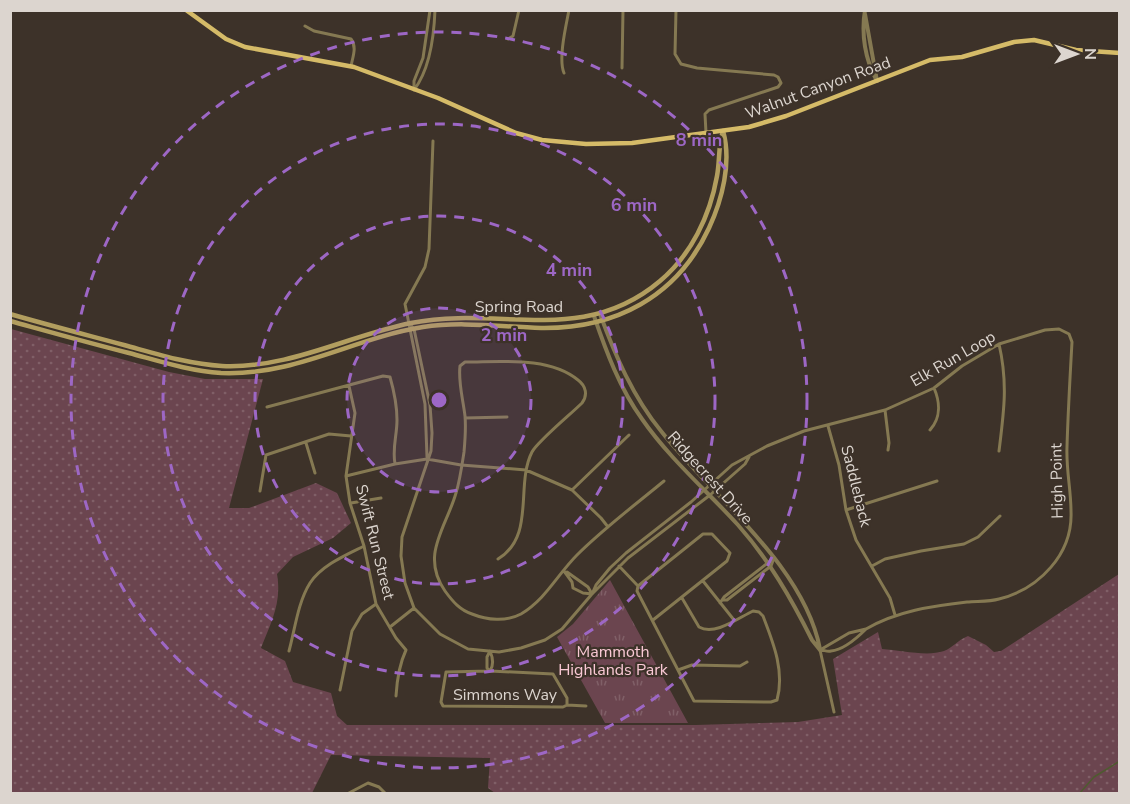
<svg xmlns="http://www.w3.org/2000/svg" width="1130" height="804" viewBox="0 0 1130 804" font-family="'Nunito Sans',sans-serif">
  <defs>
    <pattern id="grass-dots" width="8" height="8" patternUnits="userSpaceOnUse" patternTransform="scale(1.5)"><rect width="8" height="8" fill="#6b454f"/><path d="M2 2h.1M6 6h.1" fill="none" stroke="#805f67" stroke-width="1.8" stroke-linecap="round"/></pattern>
    <pattern id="park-tufts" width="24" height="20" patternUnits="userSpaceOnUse" patternTransform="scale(1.5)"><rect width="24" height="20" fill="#6b454f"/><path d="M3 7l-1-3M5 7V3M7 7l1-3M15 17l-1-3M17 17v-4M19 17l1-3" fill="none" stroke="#805f67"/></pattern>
  </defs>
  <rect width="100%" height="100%" fill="#3d3229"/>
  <path fill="url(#grass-dots)" d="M11 329 169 372 205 379H263L229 508H249L316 483 337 493 351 523 333 538 293 557 277 574C282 603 271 622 261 648L285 661 293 682 331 693 337 716 347 725H696L798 722 842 715 833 659 878 632 882 649C900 650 927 657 944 651 952 648 958 640 968 636L986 645 994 652 1001 651 1119 574V793H495L488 788 490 758 331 755 312 793H11Z"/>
  <path fill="url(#park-tufts)" d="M610 580 688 723H605L557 637 573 624Z"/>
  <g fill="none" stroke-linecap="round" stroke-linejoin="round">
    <path stroke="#4e5b2f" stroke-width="1.5" d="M1079 794 1094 777 1120 761"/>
    <path stroke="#857952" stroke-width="3" d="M430 10 423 58 414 81V90C430 69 434 37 435 10
      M676 10 675 54 681 64 697 68 774 75 778 77 781 83 778 87 709 110 705 114 706 133
      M305 26 314 31 351 39C357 47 353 56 351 66
      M508 39 513 36 519 10
      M622 68 623 10
      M564 73C558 59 566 26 569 10
      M409 323 414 329 430 405 432 433 431 451 402 537 401 556 405 583 414 608 440 634 468 649 499 652 521 648 545 640 562 629 592 594 596 585 610 568 626 553 691 502 732 465 767 446 804 431 885 410 934 388 962 366 999 344 1045 330 1059 329 1069 334 1072 342C1070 377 1068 412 1067 447 1066 469 1071 490 1071 511 1073 554 1039 589 999 599 989 602 977 601 967 602 932 606 897 611 866 629
      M349 386 355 413 346 476 350 503 364 546 376 604 396 638 406 650C399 665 397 679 396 696
      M267 407 383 376 390 377C394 391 397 406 397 420 397 436 392 448 395 464
      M885 410 889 443 888 450
      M465 418 507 417
      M828 426 839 465 846 510 856 540 890 598 895 615
      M930 430C941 418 940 402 934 388
      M306 443 315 473
      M999 451C1004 411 1008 383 999 344
      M427 457 425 404 405 304 425 267 429 249 433 141
      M346 476 395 464 427 459 461 465 526 470 572 490 601 518 608 527
      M572 490 629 435
      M260 491 266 455 329 434 351 436
      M351 503 381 498
      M846 510 937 481
      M498 559C536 536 515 485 532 452 538 441 571 414 582 403 588 395 586 386 578 380 549 356 500 362 465 362L460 366C458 382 463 399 465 416 466 427 465 441 464 452 462 465 460 480 456 493 446 528 420 555 445 591 453 602 460 610 472 614 487 620 506 622 521 614 546 599 557 575 577 555 604 528 635 505 664 481
      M619 566 638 586
      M872 566 885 559 921 551 964 544 978 537 1000 516
      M564 571 572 582 573 588 583 593 592 594
      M567 572 588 587 592 594
      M703 581 734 620
      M638 586 637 591 694 701 771 702 777 700C785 671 773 642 763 616L759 612 753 611C738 618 715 636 699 627L682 598
      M638 586 703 534H712L730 553 727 561 653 620
      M593 593 628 558 710 495 745 464 749 457
      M720 603 724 597 774 558 771 566 727 600H723
      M390 627 414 608
      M866 629C858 637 843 650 831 651 827 652 824 650 820 650L849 633Z
      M820 650 834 712
      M289 651C295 629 298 602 310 583 322 565 346 555 364 546
      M490 651C493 658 494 665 490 671L487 668V657Z
      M678 670 692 665 740 666 747 662
      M490 671 553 674 567 698V705L563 707 443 706 441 702 446 672Z
      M340 690 352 631 362 614 376 604
      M567 705 586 706
      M347 794 368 783 379 787 386 794
      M451 794H469"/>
    <path stroke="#857952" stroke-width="4" d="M865 14 877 81C865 60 861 34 865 10
      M600 314C615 355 633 397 661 431 712 496 804 565 820 649
      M594 316C606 351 620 389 642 419 669 458 706 490 738 525 769 560 791 598 812 640L820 650"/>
    <path stroke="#b29e5f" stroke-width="4.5" d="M10 314C48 325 87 335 124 345 157 354 188 364 222 366 289 369 347 336 411 323 500 305 582 347 660 281 691 255 710 216 717 176 720 160 718 146 723 131
      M10 321C50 332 89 343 129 353 159 361 189 371 221 373 296 376 353 338 423 327 462 321 502 327 541 328 615 329 677 297 709 228 722 200 732 162 723 131"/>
    <path stroke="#d5bb68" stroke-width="4.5" d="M186 10 226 39 245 47 354 67 438 98 516 133 542 140 586 144 632 143 749 127 786 116 930 60 962 57 1014 42 1034 40 1076 50 1120 53"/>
  </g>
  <circle cx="439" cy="400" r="92" fill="#9d67c5" fill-opacity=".12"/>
  <g fill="none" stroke="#9d67c5" stroke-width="3" stroke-dasharray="10 8">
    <circle cx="439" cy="400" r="92"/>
    <circle cx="439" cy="400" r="184"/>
    <circle cx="439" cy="400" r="276"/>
    <circle cx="439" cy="400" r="368"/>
  </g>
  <g text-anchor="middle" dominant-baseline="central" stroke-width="4.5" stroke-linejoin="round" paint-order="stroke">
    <g font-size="16" fill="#dcd5cf" stroke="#3d3229">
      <text transform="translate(818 88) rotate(-20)">Walnut Canyon Road</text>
      <text x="519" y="307">Spring Road</text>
      <text transform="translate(953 359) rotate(-30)">Elk Run Loop</text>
      <text transform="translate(710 478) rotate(48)">Ridgecrest Drive</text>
      <text transform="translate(1057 481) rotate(-91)">High Point</text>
      <text transform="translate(856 486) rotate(76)">Saddleback</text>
      <text transform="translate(375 542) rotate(76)">Swift Run Street</text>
      <text x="505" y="695">Simmons Way</text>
    </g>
    <g font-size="16" fill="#fac9d5" stroke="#3d3229">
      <text x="613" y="652">Mammoth<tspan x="613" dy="18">Highlands Park</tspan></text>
    </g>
  </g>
  <circle cx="439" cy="400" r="9" fill="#9d67c5" stroke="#3d3229" stroke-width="3"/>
  <g font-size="18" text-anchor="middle" font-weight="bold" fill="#9d67c5" stroke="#3d3229" stroke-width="4.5" stroke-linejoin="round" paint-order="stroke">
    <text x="699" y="146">8 min</text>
    <text x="634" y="211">6 min</text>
    <text x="569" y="276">4 min</text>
    <text x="504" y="341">2 min</text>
  </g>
  <rect width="1130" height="804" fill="none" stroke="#dcd5cf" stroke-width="24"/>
  <g transform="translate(1076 54) rotate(90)" stroke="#3d3229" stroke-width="4.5" paint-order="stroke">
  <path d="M0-4.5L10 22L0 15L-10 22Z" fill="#dcd5cf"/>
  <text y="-9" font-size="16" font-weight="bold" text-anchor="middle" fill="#dcd5cf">N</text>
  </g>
</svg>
